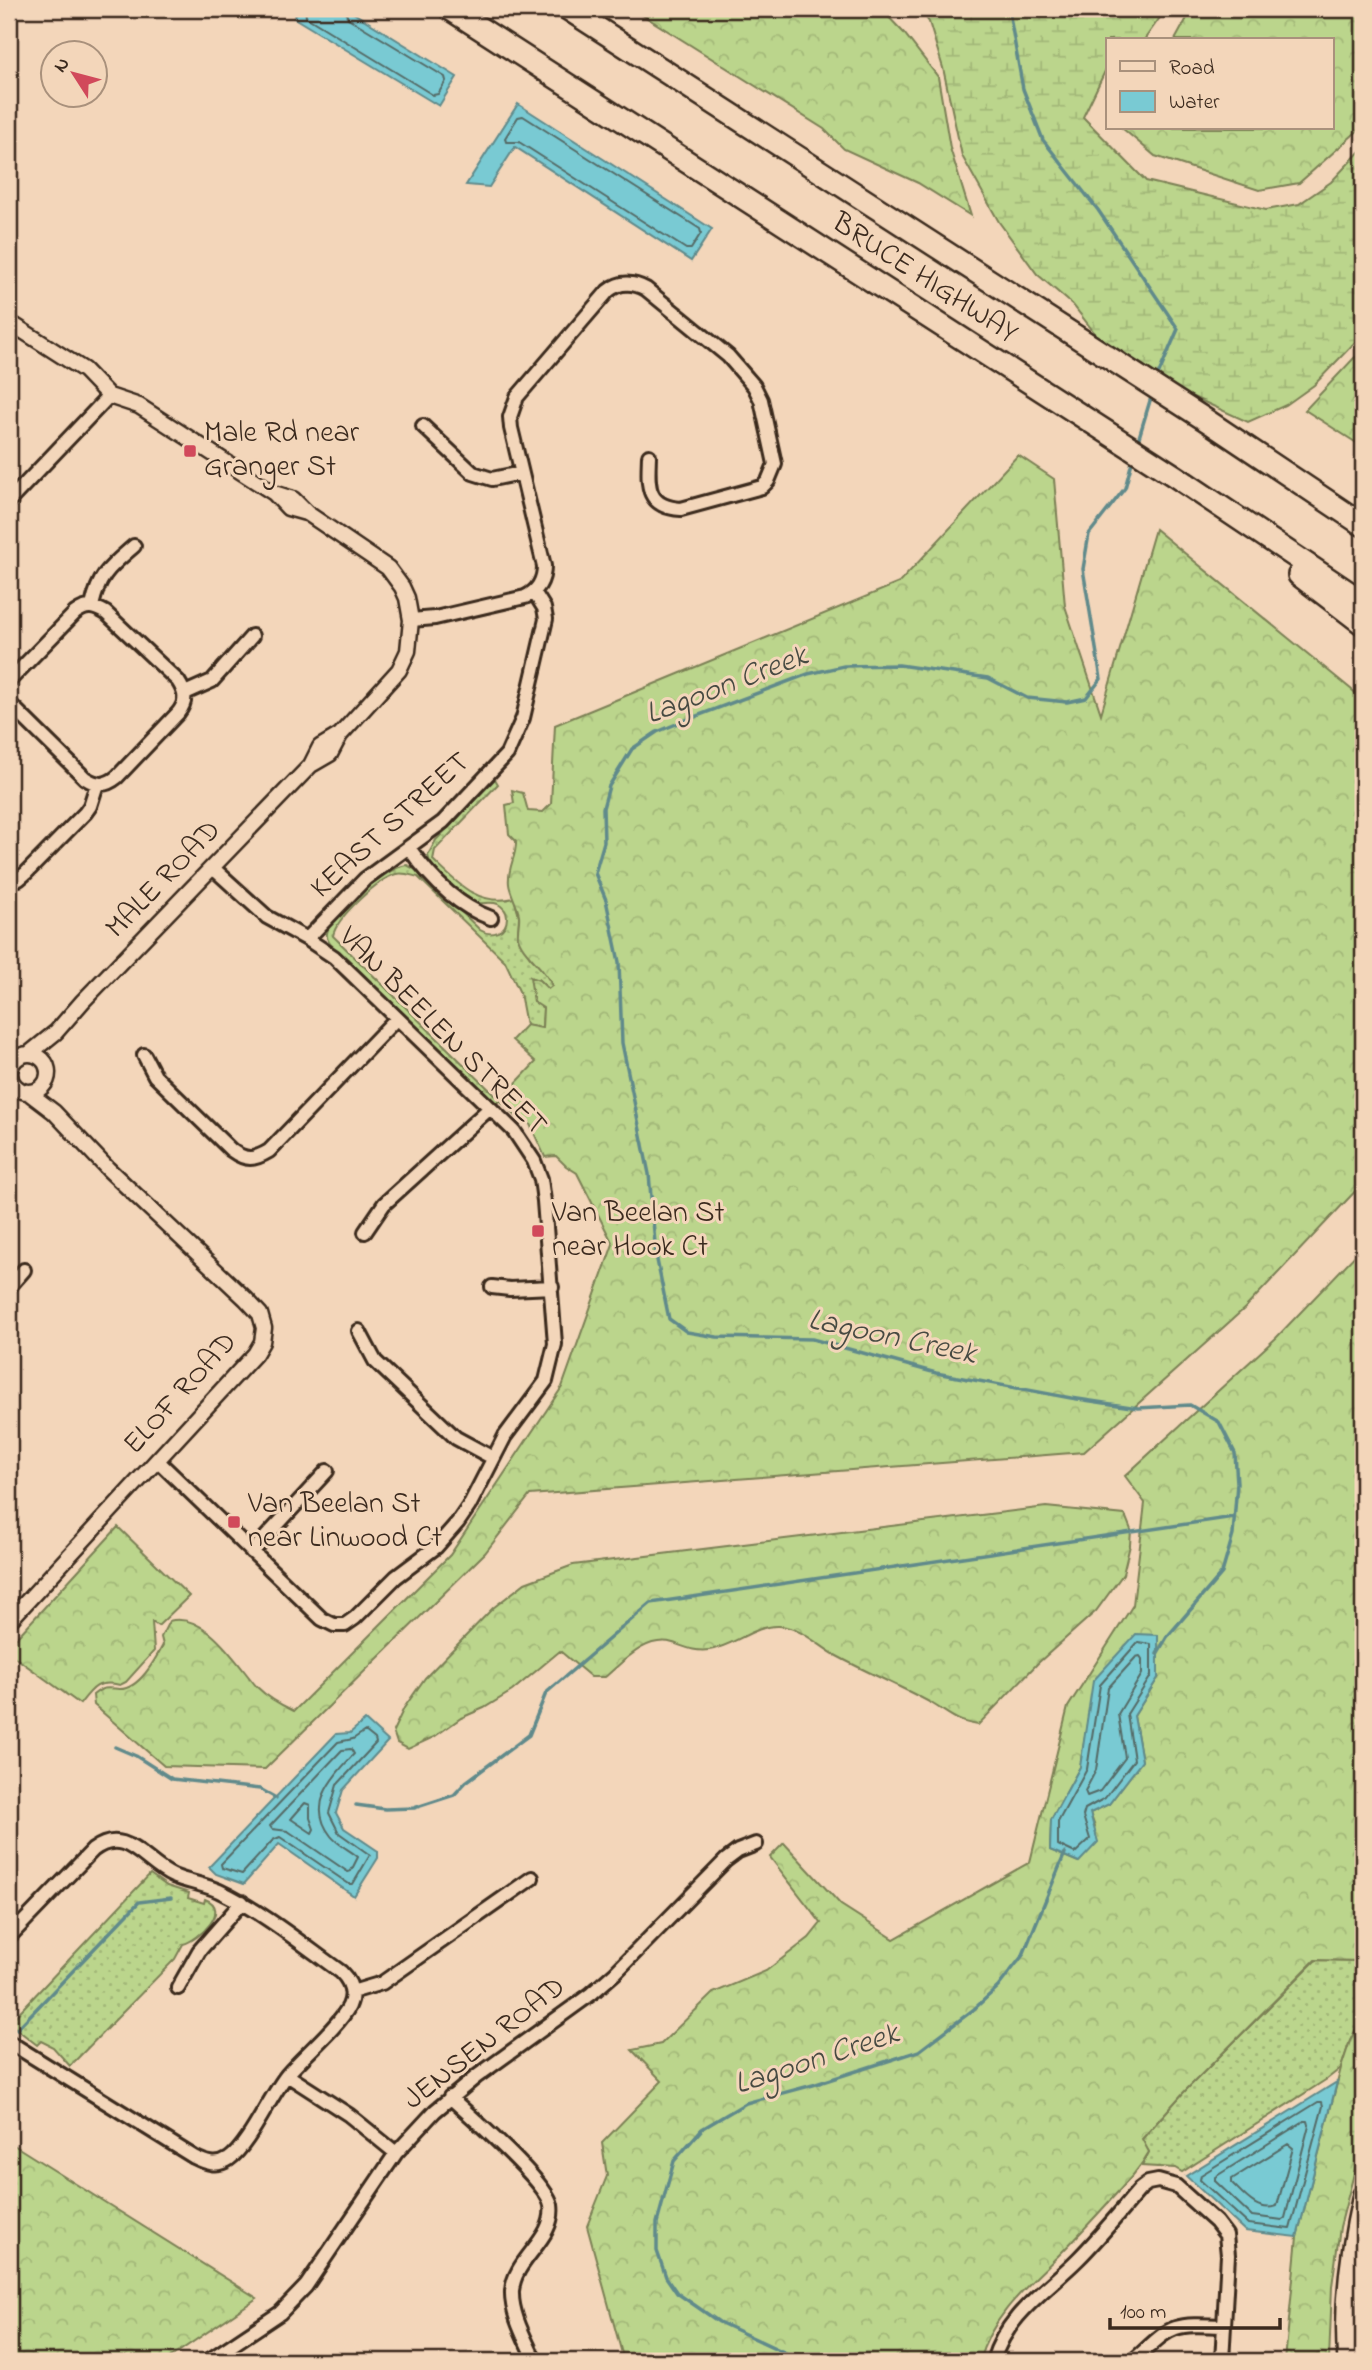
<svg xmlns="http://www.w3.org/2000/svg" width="1372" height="2370" viewBox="0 0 1372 2370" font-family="'Indie Flower',sans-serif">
  <defs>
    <pattern id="grass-dots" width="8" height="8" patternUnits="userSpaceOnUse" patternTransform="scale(1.75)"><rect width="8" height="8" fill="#bbd58c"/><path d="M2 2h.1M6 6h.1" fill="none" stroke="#a2b778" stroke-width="1.8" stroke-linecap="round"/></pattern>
    <pattern id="forest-crowns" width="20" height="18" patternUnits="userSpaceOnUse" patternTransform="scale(1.75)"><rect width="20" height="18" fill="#bbd58c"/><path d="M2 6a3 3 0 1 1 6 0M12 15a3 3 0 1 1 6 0" fill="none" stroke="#a2b778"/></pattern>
    <pattern id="wetland-marsh" width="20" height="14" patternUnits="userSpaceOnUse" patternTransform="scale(1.75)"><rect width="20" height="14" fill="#bbd58c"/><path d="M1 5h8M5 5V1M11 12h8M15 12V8" fill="none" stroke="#a2b778"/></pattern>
  </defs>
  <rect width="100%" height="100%" fill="#f3d6ba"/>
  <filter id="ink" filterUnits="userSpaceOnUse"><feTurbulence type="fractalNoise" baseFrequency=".0143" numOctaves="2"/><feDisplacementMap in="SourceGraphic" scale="14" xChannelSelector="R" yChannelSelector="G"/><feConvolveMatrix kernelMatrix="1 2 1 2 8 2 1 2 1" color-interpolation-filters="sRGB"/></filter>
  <g filter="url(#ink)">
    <path fill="url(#grass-dots)" stroke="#7b8055" stroke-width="2" d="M495 779 498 784 435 850 433 860C456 882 478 907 514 898L519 916 518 937 530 957 549 977 552 986 549 989 539 980 543 1008 542 1029 526 1025 520 993 505 961 418 877C410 875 404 872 396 874 378 879 336 918 333 936L500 1100 496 1104 333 947C329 943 326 939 327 933 330 915 388 866 407 865L420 872 480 930C491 937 507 933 507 917 507 912 503 907 498 904 491 901 484 904 477 903 461 901 430 871 428 855L436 840Z
      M150 1874 167 1886 189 1893 188 1898 204 1903 205 1899C232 1909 199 1940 183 1944L175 1959 70 2066 53 2047 41 2041 37 2045 9 2023Z
      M1316 1960 1363 1961V2016L1350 2041 1341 2068 1327 2079 1182 2172 1175 2168 1142 2166 1149 2152 1141 2140 1183 2093Z"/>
    <path fill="url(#forest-crowns)" stroke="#7b8055" stroke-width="2" fill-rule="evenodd" d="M633 9H881L904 33 938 77 950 148 971 216 918 183 844 149 824 129Z
      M1192 9H1363V126L1299 183 1259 190 1155 156 1122 128H1332V40H1175Z
      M1363 353V447L1305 410 1354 358Z
      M1018 455 1054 479 1065 606 1101 714 1155 529 1363 699V1183L1245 1308 1084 1452 530 1495 485 1553 265 1769 164 1766 94 1705 93 1695C104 1686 107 1688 119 1689 139 1690 155 1660 163 1645L161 1637 169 1621C206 1611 237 1664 257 1687 268 1698 281 1705 294 1711L450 1555 562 1387 613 1244 577 1173 566 1166 556 1156 545 1157 529 1122 519 1119 500 1100 536 1062 512 1040 526 1025 542 1028 543 1008 534 1002 530 977 539 980 548 989 552 986C546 968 521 953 518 937 517 930 520 922 519 915 517 904 510 893 509 884 507 868 517 856 516 841L509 834 506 805 514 803 512 790 523 793 528 811 543 812 551 804 555 725 899 583Z
      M1363 1247V1961L1315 1960 1183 2093 1142 2139 1149 2152C1140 2168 1129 2180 1116 2194 1097 2215 1078 2236 1058 2256 1025 2288 992 2316 979 2361H624L587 2226 607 2176 602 2143 662 2081 632 2050 661 2044 713 1993 766 1971 809 1938 821 1923 770 1857 784 1843 841 1905 894 1939 1030 1862 1068 1707 1133 1605 1145 1503 1125 1476 1276 1338ZM1158 1678 1134 1716 1142 1761 1109 1804 1090 1813 1095 1827 1078 1862 1050 1850 1051 1820 1080 1767 1094 1681Z
      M1046 1507 1125 1515 1131 1530 1130 1545 1123 1574 1096 1611 1038 1663 978 1725C954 1721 951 1715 931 1703 900 1686 866 1672 835 1655 818 1645 800 1627 779 1626 754 1625 733 1647 709 1650 695 1652 685 1647 673 1643 646 1635 623 1662 605 1677H591L560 1651 512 1691 484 1708 461 1718 434 1737 408 1749 397 1743 393 1731 404 1708 425 1678 493 1608 525 1583 573 1565Z
      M118 1527 189 1596 158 1626 152 1622 154 1651 126 1682 120 1685C98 1680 93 1687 80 1704L9 1653V1646Z
      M1363 2016V2139L1340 2227 1332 2286 1329 2361H1285L1297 2237 1341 2068 1350 2041Z
      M9 2142 257 2298 165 2361H9Z"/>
    <path fill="url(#wetland-marsh)" stroke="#7b8055" stroke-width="2" d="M920 9H1166L1144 40H1108V65L1083 117 1146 181 1266 210 1299 204 1331 182 1363 148V336L1359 338 1314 385 1286 405 1248 422 1171 387 1104 345 1073 305 1037 274 999 222 962 156 943 68 929 22Z"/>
    <path fill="#79cad3" stroke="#608a8b" stroke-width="2" d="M299 9H347L457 77 439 106 294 18Z
      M518 104 712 229 691 261 515 147 489 187 466 185Z
      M1136 1634 1158 1635V1678L1134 1716 1142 1761 1109 1804 1090 1813 1098 1842 1079 1862 1050 1850 1051 1820 1080 1767 1093 1681Z
      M365 1720 388 1741 343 1790 336 1813 344 1828 378 1851V1858L354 1896 279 1844 244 1884 216 1874 209 1867 336 1734 350 1733Z
      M1337 2082 1297 2237 1245 2231 1186 2176Z"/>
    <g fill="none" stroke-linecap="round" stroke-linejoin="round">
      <path stroke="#546a66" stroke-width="2" d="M305 9 306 17 433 95 438 94 446 81 445 77 348 18 344 9
        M523 116 700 229 701 233 691 249H686L519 142H506L505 138 518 117Z
        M1138 1642 1151 1644V1676L1127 1714 1134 1760 1105 1798 1085 1809 1083 1816 1090 1839 1075 1853 1058 1845V1822L1087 1769 1100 1685Z
        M1140 1656 1142 1659V1674L1118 1714 1125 1758 1100 1791 1087 1796 1085 1791 1096 1770 1108 1688 1136 1657Z
        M365 1731 375 1739 376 1743 337 1785 329 1813 339 1833 370 1855 353 1884H349L280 1837 273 1840 242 1874 222 1868 221 1864 338 1742 353 1739Z
        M351 1749 354 1754C332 1778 306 1804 331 1836 338 1845 350 1850 358 1857L351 1871 348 1872 288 1831 272 1829 270 1826 342 1750Z
        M305 1803 310 1805V1818L314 1829 312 1833 291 1819Z
        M1318 2102H1322L1323 2106 1290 2229 1248 2224 1200 2180 1201 2175Z
        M1304 2121H1308L1309 2125 1285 2218 1282 2220 1252 2216 1215 2181V2177Z
        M1288 2144 1293 2148 1277 2206C1258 2213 1245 2196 1232 2183V2179Z"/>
      <path stroke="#608a8b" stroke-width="3.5" d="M1011 9 1010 17 1023 89 1043 140 1098 210 1178 329 1156 380
        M1137 444 1152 394
        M1133 458 1125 488 1089 534 1083 569 1101 679 1086 698 1067 702 1027 698 988 678 899 665 844 666 808 674 681 722 657 732 632 749 609 786 603 808 604 842 595 873 606 900 619 962 622 1043 649 1174 656 1255 669 1319 687 1332 717 1337 812 1339 936 1373 1071 1398 1138 1408 1190 1405 1219 1422 1235 1453 1237 1483 1233 1535 1222 1573 1167 1637 1157 1654
        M115 1747 136 1756 172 1779 260 1789 276 1798
        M356 1805 385 1809 414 1808 454 1795 466 1782 529 1735 546 1693 651 1603 1234 1517
        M17 2029 139 1902 171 1898
        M803 2361 719 2322 677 2293 666 2277 657 2251V2223L674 2161 702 2129 746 2103 813 2085 919 2051 973 2010 998 1987 1023 1955 1065 1853"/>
      <g stroke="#3b2a1e" stroke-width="18">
        <path id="minor" d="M423 426 473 473 492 479 521 473
          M9 501 109 396
          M92 606C99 574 110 567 134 546
          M411 620 435 618 525 597C538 591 544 581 544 566L511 428 510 417 517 397 608 291C620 281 633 282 646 289L728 356 754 386 761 400 775 464 768 481 762 487 681 509C645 507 648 484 649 456
          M9 681 75 613C87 604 94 606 106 613L178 681C186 693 187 702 178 713L117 777C106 786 97 786 85 778L9 703
          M185 693 212 681 252 636
          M409 848C430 878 457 906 491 918
          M9 880 19 879 26 873 85 813 90 806 97 784
          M307 939 365 879 443 822 507 754 523 718 546 619 544 608 534 592
          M144 1055 155 1076 231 1150C246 1161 254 1160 269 1151L396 1019
          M9 1089 16 1088
          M365 1232 384 1204 490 1108
          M9 1287 24 1270
          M492 1287 510 1289 552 1287
          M359 1331 375 1361 456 1438 493 1458
          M158 1461 322 1619 334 1625H345L355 1618 396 1577 436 1547 458 1522 469 1506 505 1436 546 1381 555 1344 544 1201 541 1179 534 1161 514 1131 334 957 307 939 267 917 213 868
          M252 1552 327 1471
          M9 1937 93 1850C126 1825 144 1863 173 1876 187 1882 204 1884 219 1891 263 1912 302 1944 341 1972 351 1982 355 1993 349 2006 339 2026 303 2056 287 2075 270 2096 249 2145 229 2159 217 2167 206 2163 194 2157L9 2042
          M178 1988 199 1951 242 1902
          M352 1992 382 1983 532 1878
          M287 2075 349 2115 396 2153
          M450 2097C470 2116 547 2182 551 2205 556 2239 514 2258 512 2291 511 2315 526 2340 535 2361
          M208 2361 280 2313 306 2286 396 2153 435 2111 476 2077 591 1994 615 1973 726 1860 738 1851 756 1844
          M993 2361C1007 2314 1046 2291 1078 2259 1100 2237 1120 2212 1140 2189L1148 2183 1158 2181 1176 2186 1216 2222 1226 2235 1228 2255 1222 2361
          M1133 2361C1172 2326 1169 2323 1223 2326"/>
      </g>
      <g stroke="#3b2a1e" stroke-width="19">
        <path id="tertiary" d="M9 322 84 370 109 396 139 406 274 493 288 508 306 513
          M274 493 293 499 307 513 388 568 402 587 407 598 411 620 408 651 399 670 340 735 320 747 311 765
          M30 1053 56 1032 83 1001 311 765 330 754 340 735
          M10 1073a19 19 0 1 1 38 0a19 19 0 1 1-38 0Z
          M9 1621 255 1354 262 1342 264 1328 260 1314 246 1299 108 1169 54 1112 29 1093"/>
      </g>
      <g stroke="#3b2a1e" stroke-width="24">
        <path id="trunk" d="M1348 2361C1343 2306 1351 2248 1363 2195"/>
      </g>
      <g stroke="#3b2a1e" stroke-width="26">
        <path id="motorway" d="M450 9 1175 476 1363 602
          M568 9 1209 422 1363 525
          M1299 575 1363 624"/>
      </g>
      <use href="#minor" stroke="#f3d6ba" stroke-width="12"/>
      <use href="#tertiary" stroke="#f3d6ba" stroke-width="14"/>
      <use href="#trunk" stroke="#f3d6ba" stroke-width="19"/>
      <use href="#motorway" stroke="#f3d6ba" stroke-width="21"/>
    </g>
  </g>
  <g fill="#d1495b" stroke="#f3d6ba" stroke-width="2.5">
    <rect x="183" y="444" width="14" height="14" rx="3.5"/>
    <rect x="531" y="1224" width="14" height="14" rx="3.5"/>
    <rect x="227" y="1515" width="14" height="14" rx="3.5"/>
  </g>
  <g text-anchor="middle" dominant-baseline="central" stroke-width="6" stroke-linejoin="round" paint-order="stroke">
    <g font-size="30" fill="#3b2a1e" stroke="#f3d6ba">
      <text transform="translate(924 279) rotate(33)">BRUCE HIGHWAY</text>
      <text transform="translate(391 826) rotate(-42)">KEAST STREET</text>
      <text transform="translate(164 880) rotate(-46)">MALE ROAD</text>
      <text transform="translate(442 1032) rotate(45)">VAN BEELEN STREET</text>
      <text transform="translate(181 1394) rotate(-48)">ELOF ROAD</text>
      <text transform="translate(485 2044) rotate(-38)">JENSEN ROAD</text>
    </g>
    <g font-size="30" fill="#3b2a1e" stroke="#f3d6ba" text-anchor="start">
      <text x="204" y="434">Male Rd near<tspan x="204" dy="34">Granger St</tspan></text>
      <text x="552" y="1214">Van Beelan St<tspan x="552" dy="34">near Hook Ct</tspan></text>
      <text x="248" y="1505">Van Beelan St<tspan x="248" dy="34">near Linwood Ct</tspan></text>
    </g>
    <g font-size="32" font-style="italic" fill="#474a42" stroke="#f3d6ba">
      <text transform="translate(727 686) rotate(-21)">Lagoon Creek</text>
      <text transform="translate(892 1338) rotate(12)">Lagoon Creek</text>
      <text transform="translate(817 2060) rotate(-18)">Lagoon Creek</text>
    </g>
  </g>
  <rect width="1372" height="2370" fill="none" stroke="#f3d6ba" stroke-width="35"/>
  <rect x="18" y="18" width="1337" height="2335" fill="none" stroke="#3b2a1e" stroke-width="2.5" filter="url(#ink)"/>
  <rect x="1106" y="38" width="228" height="91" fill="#f3d6ba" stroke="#a9917c" stroke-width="2"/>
  <rect x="1120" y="61" width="35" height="10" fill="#f3d6ba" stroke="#a9917c" stroke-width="2"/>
  <text x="1169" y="74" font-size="21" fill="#3b2a1e">Road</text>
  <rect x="1120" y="91" width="35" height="21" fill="#79cad3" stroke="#a9917c" stroke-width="2"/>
  <text x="1169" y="108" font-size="21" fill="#3b2a1e">Water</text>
  <g transform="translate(74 74) rotate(306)"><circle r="33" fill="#f3d6ba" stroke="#a9917c" stroke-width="2"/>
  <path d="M0-5L12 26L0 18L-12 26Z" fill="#d1495b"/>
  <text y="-10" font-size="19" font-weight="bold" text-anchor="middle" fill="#3b2a1e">N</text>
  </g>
  <path d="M1110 2318v10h170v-10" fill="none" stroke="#3b2a1e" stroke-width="3.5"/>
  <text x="1120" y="2318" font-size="21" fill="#3b2a1e" stroke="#f3d6ba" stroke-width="5" paint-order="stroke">100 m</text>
</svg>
